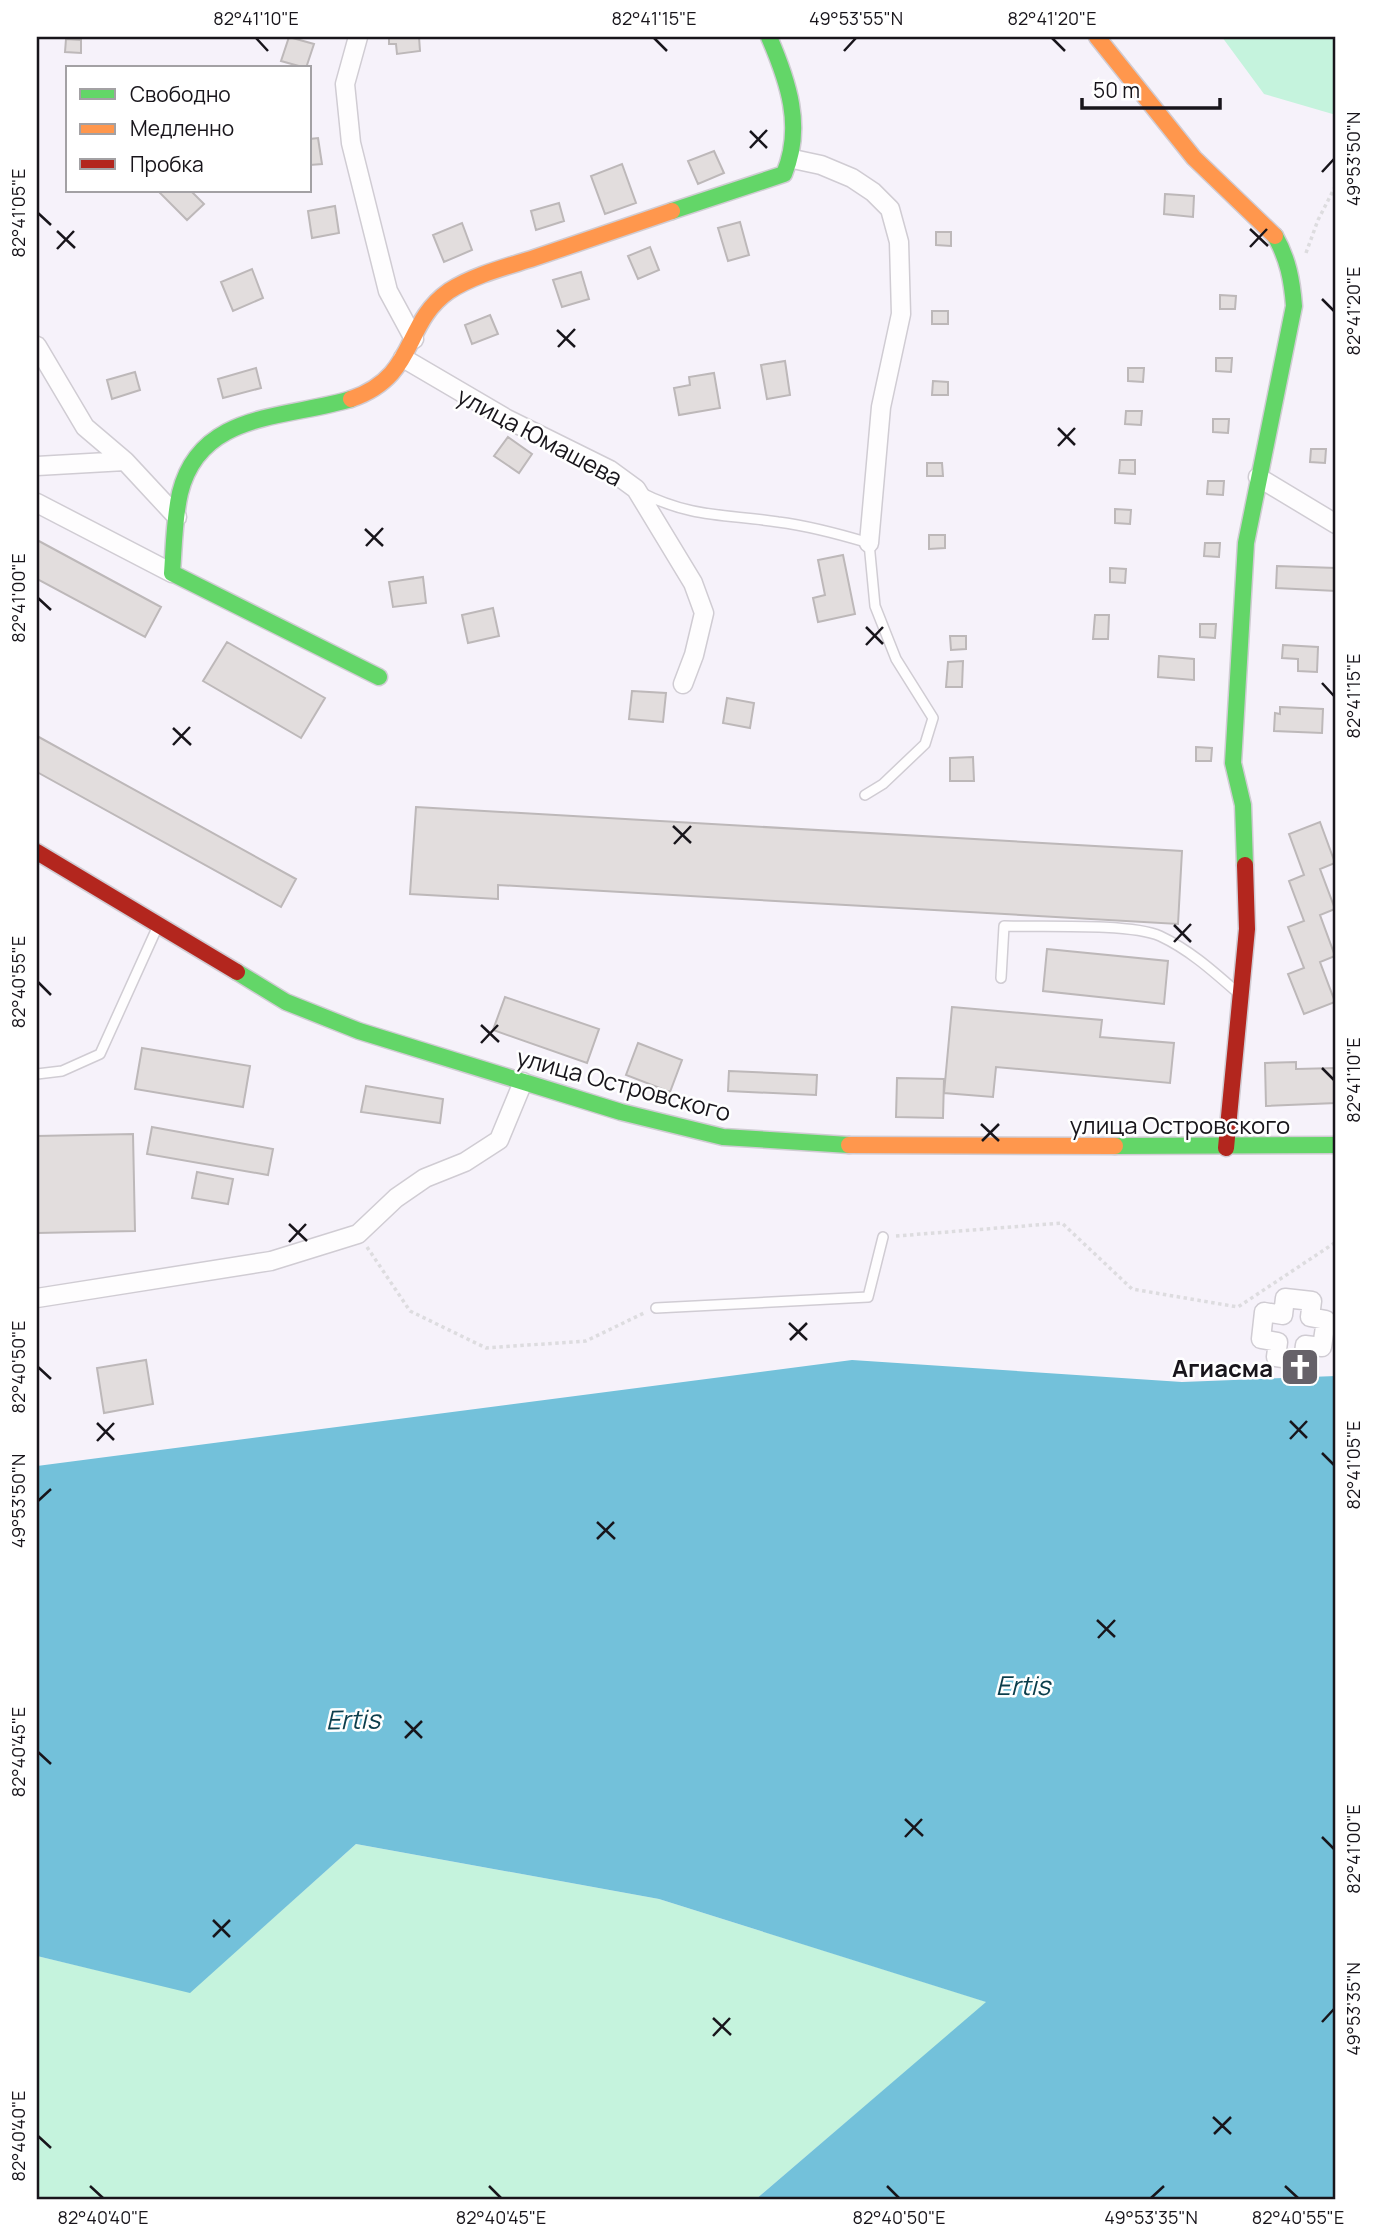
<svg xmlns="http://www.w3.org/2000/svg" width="1373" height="2237" viewBox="0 0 1373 2237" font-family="Manrope,sans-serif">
  <rect width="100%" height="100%" fill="#f6f2fa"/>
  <path fill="#c5f3dd" d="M1222 37H1336V115L1264 94Z
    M356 1844 659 1899 987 2002 755 2200H37V1956L190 1992Z"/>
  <path fill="#73c1da" d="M852 1360 1182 1382 1336 1376V2200H755L986 2002 659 1899 356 1844 190 1993 37 1956V1466Z"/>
  <path fill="#e2dddd" stroke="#bdb8b9" stroke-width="2" d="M289 37 314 44 306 68 281 61Z
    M389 37H419L420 51 397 54 396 44H389Z
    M66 39 81 40V53L65 52Z
    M318 138 322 164 310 165V139Z
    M714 151 724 173 698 184 688 161Z
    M622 164 636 203 605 214 591 176Z
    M163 191H191L204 204 187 220 160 193Z
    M1165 194 1194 196 1193 217 1164 214Z
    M559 203 564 221 536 230 531 211Z
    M335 206 339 233 312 238 308 211Z
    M740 222 749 255 728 261 718 228Z
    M462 223 472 250 444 262 433 235Z
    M936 232H951V246L936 245Z
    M650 247 659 270 638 279 628 256Z
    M252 269 263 298 233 311 221 282Z
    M581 272 589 299 562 307 553 280Z
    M1220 295 1236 296 1235 309H1220Z
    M932 311H948V324H932Z
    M490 315 498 334 472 344 465 325Z
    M1216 358H1232L1231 372 1216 371Z
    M785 361 790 395 767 399 761 365Z
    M256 368 261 388 223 398 218 379Z
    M1128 368H1144L1143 382 1128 381Z
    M135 372 140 390 112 399 107 380Z
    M714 373 720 408 679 415 674 388 690 385 689 377Z
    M933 381 948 382V395H932Z
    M1126 411H1142L1141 425 1125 424Z
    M1213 419H1229L1228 433 1213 432Z
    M508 437 532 454 519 473 494 456Z
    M1311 449H1326L1325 463 1310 462Z
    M1120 460H1135V474L1119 473Z
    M927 463H942L943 476H927Z
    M1208 481H1224L1223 495 1207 494Z
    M1115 509 1131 510 1130 524 1115 523Z
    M929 535H945V548L929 549Z
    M37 540 161 607 145 637 37 579Z
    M1205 543H1220L1219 557 1204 556Z
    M843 555 855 614 818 622 813 598 825 595 818 560Z
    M1277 566 1336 568V591L1276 588Z
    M1110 568 1126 569 1125 583 1110 582Z
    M423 577 426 603 393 607 389 582Z
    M493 608 499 636 468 643 462 615Z
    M1095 615H1109L1108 639H1093Z
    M1200 624H1216L1215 638 1200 637Z
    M950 636H966V649L951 650Z
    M227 642 325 698 301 738 203 681Z
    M1283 645 1318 647 1317 672 1298 671V659L1282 658Z
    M1159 656 1194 659V680L1158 677Z
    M963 661 962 687H946L948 662Z
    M632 691 666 693 663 722 629 719Z
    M727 698 754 703 750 728 723 723Z
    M1280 707 1323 709 1322 733 1274 731 1275 713 1280 714Z
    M37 736 296 879 281 907 37 772Z
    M1196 747 1212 748 1211 761H1196Z
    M973 757 974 781H950V758Z
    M416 807 1182 851 1178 924 498 885V899L410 894Z
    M1320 822 1335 863 1320 869 1335 909 1320 915 1335 956 1320 962 1335 1002 1304 1014 1288 974 1304 968 1288 927 1304 921 1289 881 1304 875 1289 834Z
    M1047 949 1168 961 1164 1004 1043 991Z
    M505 997 599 1029 587 1063 493 1030Z
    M952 1007 1102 1020 1100 1037 1174 1043 1170 1083 996 1067 993 1097 944 1093Z
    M638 1043 682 1060 670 1092 626 1075Z
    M142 1048 250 1066 243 1107 135 1089Z
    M1296 1062V1069L1336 1068V1103L1266 1106 1265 1063Z
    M729 1071 817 1075 816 1095 728 1091Z
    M897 1078 944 1079 943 1118 896 1117Z
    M366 1086 443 1099 440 1123 361 1112Z
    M152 1127 273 1149 268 1175 147 1154Z
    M133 1134 135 1231 37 1233V1136Z
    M197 1172 233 1179 228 1204 192 1198Z
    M146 1360 153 1404 104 1413 97 1368Z"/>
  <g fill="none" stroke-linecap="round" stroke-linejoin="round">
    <g stroke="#d0ccd3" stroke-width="12">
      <path id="lane" d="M640 492C691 518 726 514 778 522 810 526 839 534 869 543L875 606 896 659 933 718 925 744 883 784 865 795
        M1001 978 1004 926C1039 927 1131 923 1160 936 1190 950 1214 972 1238 993
        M37 1074 62 1071 100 1054 157 928
        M656 1308 868 1297 883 1237"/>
    </g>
    <g stroke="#d0ccd3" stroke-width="21">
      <path id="street" d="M358 37 345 84 351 143 388 291 414 339
        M793 159 821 165 852 178 873 192 890 209 899 242 901 314 881 407 869 543
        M37 346 85 427 125 461 37 466
        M403 358 507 419 610 470 636 489 693 583 704 613 694 655 683 684
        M125 461 177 517
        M1258 477 1336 524
        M37 503 172 573
        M37 1298 271 1261 358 1234 396 1198 425 1178 465 1162 499 1140 523 1082
        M1285 1298 1312 1301 1310 1317 1326 1320 1322 1347 1305 1345 1303 1361 1276 1357 1278 1342 1261 1339 1264 1312 1283 1315Z"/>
    </g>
    <g stroke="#d0ccd3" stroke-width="19">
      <path id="fast" d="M672 211 784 174C804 127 788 81 769 37
        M351 399C285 419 200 411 180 493 174 519 174 547 172 573L379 677
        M1245 865 1243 805 1233 763 1246 543 1294 306C1292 280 1288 259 1275 236
        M237 972 286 1002 359 1031 621 1112 723 1137 849 1145
        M1115 1146 1336 1145"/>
    </g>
    <g stroke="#d0ccd3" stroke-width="19">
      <path id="slow" d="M1097 37 1194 158 1275 236
        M351 399C418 376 402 324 449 291 474 275 506 267 534 258 580 242 626 227 672 211
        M849 1145 1115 1146"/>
    </g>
    <g stroke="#d0ccd3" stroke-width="19">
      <path id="jam" d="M37 852 237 972
        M1226 1148 1247 929 1245 865"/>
    </g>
    <path stroke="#dddcdf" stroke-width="3.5" stroke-dasharray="3.5 3.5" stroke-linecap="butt" d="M1306 253 1318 220 1336 185
      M896 1236 1062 1223 1132 1289 1238 1307 1336 1242
      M367 1247 410 1311 486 1348 586 1341 646 1312
      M1227 1370 1262 1368"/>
    <use href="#lane" stroke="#fefdfe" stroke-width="9"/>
    <use href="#street" stroke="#fefdfe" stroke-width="18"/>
    <use href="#fast" stroke="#63d668" stroke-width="16"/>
    <use href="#slow" stroke="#ff974d" stroke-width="16"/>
    <use href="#jam" stroke="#b3261e" stroke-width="16"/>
  </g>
  <path fill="none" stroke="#18151b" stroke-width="2.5" d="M256 38 268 51M654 38 667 51M1052 38 1065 51M844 51 856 38M750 131 767 148M750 148 767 130M1322 172 1334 159M38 213 51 225M1250 229 1268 246M57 231 75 248M1250 247 1267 229M57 249 74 231M1322 299 1334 311M557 330 575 347M558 347 575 329M1058 428 1075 445M1058 446 1075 428M365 529 383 546M366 546 383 528M38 598 51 610M866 627 883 644M866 645 883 627M1322 683 1334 696M173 728 191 745M173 745 190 727M673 826 691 843M674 844 691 826M1174 925 1191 942M1174 942 1191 924M38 982 51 995M481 1025 499 1042M481 1043 498 1025M1322 1068 1334 1080M981 1124 999 1141M982 1141 999 1124M289 1224 307 1241M289 1242 306 1224M789 1323 807 1340M790 1340 807 1323M38 1367 51 1379M1290 1421 1307 1438M97 1423 114 1440M1290 1439 1307 1421M97 1441 114 1423M1322 1453 1334 1465M38 1501 51 1489M597 1522 615 1539M597 1539 614 1522M1097 1620 1115 1637M1098 1638 1115 1620M405 1721 422 1738M405 1738 422 1721M38 1752 51 1764M905 1819 923 1836M905 1837 922 1819M1322 1837 1334 1849M213 1920 230 1937M213 1937 230 1920M713 2018 731 2035M1322 2022 1334 2009M713 2036 730 2018M1213 2117 1231 2134M1214 2134 1231 2117M38 2136 51 2148M90 2186 103 2198M489 2186 501 2198M887 2186 899 2198M1285 2186 1298 2198M1151 2198 1164 2186"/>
  <defs>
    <g id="church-square" transform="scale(2.0125)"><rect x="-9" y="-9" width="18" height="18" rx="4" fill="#666269" stroke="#fff"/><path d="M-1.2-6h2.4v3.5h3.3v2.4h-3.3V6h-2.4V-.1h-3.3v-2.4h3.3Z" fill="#fff"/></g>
  </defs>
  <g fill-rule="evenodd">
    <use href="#church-square" x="1300" y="1367"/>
  </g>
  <g text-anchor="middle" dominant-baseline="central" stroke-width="5" stroke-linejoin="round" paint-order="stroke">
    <g font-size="24" fill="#18151b" stroke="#fff">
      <text transform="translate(540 436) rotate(28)">улица Юмашева</text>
      <text transform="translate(624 1084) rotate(15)">улица Островского</text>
      <text x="1180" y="1124">улица Островского</text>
    </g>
    <g font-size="24" font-weight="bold" fill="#18151b" stroke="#fff" text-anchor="end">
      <text x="1273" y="1367">Агиасма</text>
    </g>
    <g font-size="26" font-style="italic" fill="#0b3e4c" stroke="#fff">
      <text x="1023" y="1685">Ertis</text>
      <text transform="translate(353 1719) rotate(-1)">Ertis</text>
    </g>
  </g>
  <rect width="1373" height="2237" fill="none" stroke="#ffffff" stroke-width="77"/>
  <rect x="66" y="66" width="245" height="126" fill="#ffffff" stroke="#a3a1a4" stroke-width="2"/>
  <rect x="80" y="89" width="35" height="10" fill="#63d668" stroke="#a3a1a4" stroke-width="2"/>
  <text x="130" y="102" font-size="21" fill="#18151b">Свободно</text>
  <rect x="80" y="124" width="35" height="10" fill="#ff974d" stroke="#a3a1a4" stroke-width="2"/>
  <text x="130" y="136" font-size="21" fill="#18151b">Медленно</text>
  <rect x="80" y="159" width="35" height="10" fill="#b3261e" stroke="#a3a1a4" stroke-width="2"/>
  <text x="130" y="172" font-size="21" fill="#18151b">Пробка</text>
  <path d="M1082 98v10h138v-10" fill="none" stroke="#18151b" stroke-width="3.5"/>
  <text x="1093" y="98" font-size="21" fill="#18151b" stroke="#ffffff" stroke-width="5" paint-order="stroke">50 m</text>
  <rect x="38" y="38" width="1296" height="2160" fill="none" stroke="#18151b" stroke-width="2.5"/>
  <g font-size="18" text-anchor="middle" fill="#18151b">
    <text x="256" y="25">82°41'10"E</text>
    <text x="654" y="25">82°41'15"E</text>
    <text x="856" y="25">49°53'55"N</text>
    <text x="1052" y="25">82°41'20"E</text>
    <text transform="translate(1354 159) rotate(-90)" y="6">49°53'50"N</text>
    <text transform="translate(19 213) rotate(-90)" y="6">82°41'05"E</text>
    <text transform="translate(1354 311) rotate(-90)" y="6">82°41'20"E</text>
    <text transform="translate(19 598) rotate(-90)" y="6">82°41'00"E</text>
    <text transform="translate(1354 696) rotate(-90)" y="6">82°41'15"E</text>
    <text transform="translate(19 982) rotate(-90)" y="6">82°40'55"E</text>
    <text transform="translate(1354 1080) rotate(-90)" y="6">82°41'10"E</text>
    <text transform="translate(19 1367) rotate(-90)" y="6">82°40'50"E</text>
    <text transform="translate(1354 1465) rotate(-90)" y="6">82°41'05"E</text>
    <text transform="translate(19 1501) rotate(-90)" y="6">49°53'50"N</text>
    <text transform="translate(19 1752) rotate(-90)" y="6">82°40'45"E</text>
    <text transform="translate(1354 1849) rotate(-90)" y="6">82°41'00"E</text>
    <text transform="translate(1354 2009) rotate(-90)" y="6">49°53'35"N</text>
    <text transform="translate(19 2136) rotate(-90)" y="6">82°40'40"E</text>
    <text x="103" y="2224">82°40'40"E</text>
    <text x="501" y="2224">82°40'45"E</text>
    <text x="899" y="2224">82°40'50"E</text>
    <text x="1151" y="2224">49°53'35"N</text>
    <text x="1298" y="2224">82°40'55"E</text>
  </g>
</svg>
